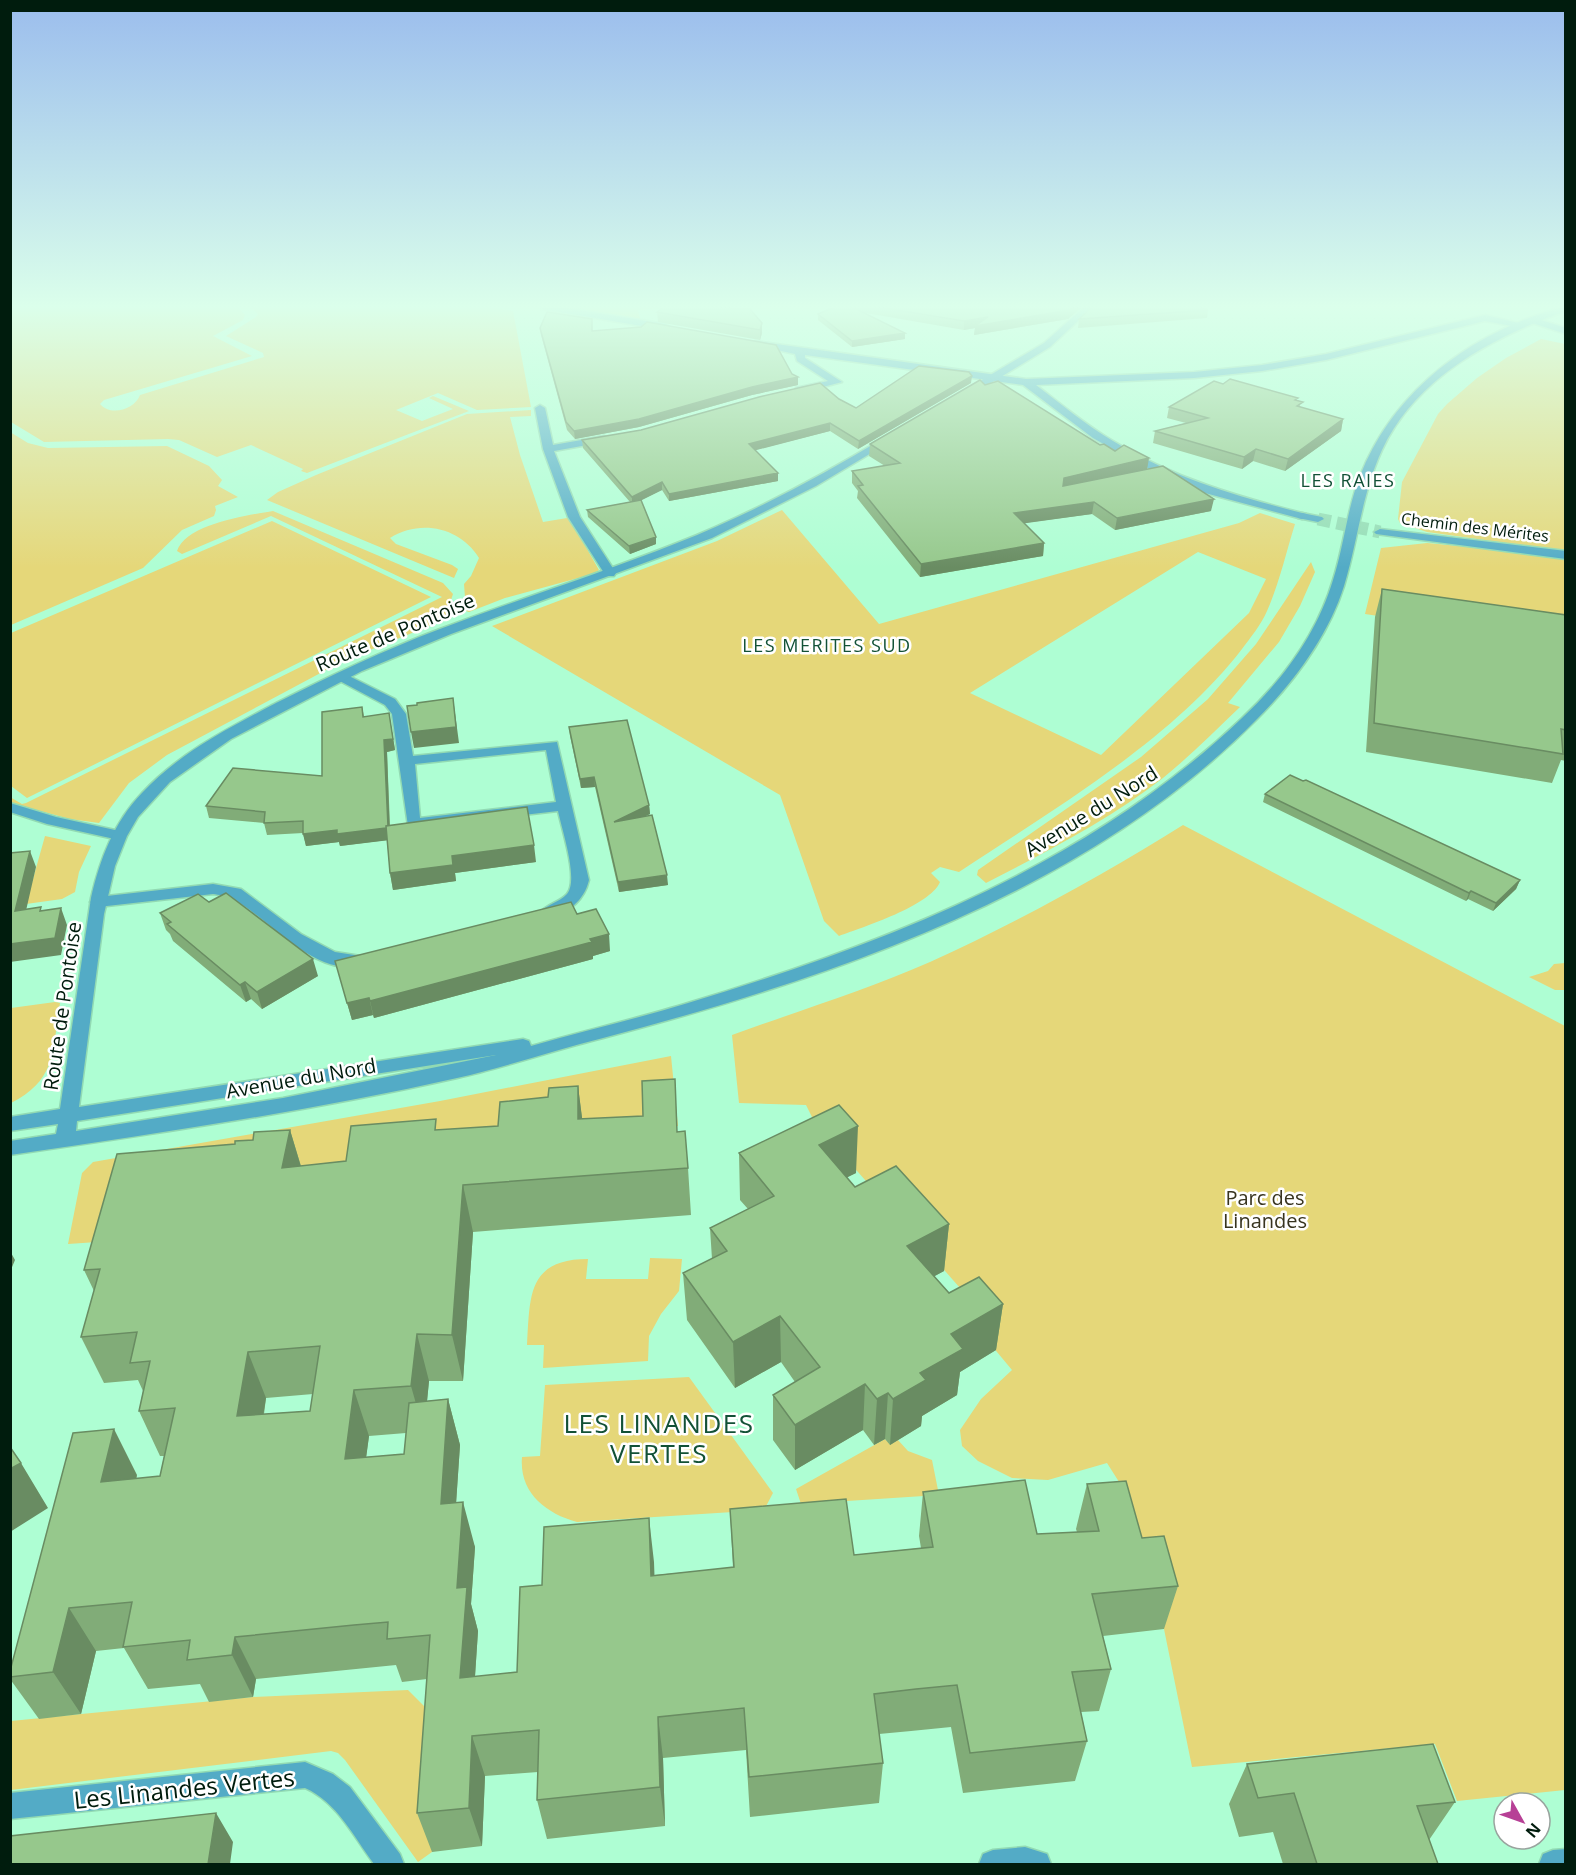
<svg xmlns="http://www.w3.org/2000/svg" width="1576" height="1875" viewBox="0 0 1576 1875" font-family="'Open Sans',sans-serif">
  <rect width="100%" height="100%" fill="#aefed3"/>
  <path fill="#e5d779" fill-rule="evenodd" d="M10 306H237L245 315 243 320 213 336 252 356 104 400 100 404C111 417 135 409 140 395L264 357 263 353 226 336 256 317 258 314 249 306H481L513 311 531 407 477 410 438 393 396 410 422 421 453 409 429 398 433 396 469 411 307 473 301 471 303 469 251 445 217 457 179 440 168 439 44 442 11 422Z
    M564 306H677L638 310 640 319Z
    M1541 339 1565 344V551L1427 532 1400 523 1398 519 1402 482 1438 414 1447 404 1477 378 1506 358Z
    M531 410V416L510 417 520 455 543 522 567 518 571 521 599 570 593 574 505 598 469 612 466 611 464 584 471 576 479 558C460 527 420 519 390 538L396 544 452 565 458 569 454 578 267 500 278 492 316 475 467 414Z
    M10 432 28 443 48 448 167 446 209 466 222 480 218 486 238 497 215 506 216 510 214 516 182 530 143 568 11 625Z
    M782 510 879 624 1239 523 1260 513 1295 524C1286 553 1279 584 1267 611 1261 625 1250 638 1242 649 1172 740 1054 809 959 872L940 867 931 873 940 882C930 906 863 927 839 936L824 921 780 795 492 626 717 541ZM1198 552 1266 579 1249 613 1101 755 970 693Z
    M273 511 443 583 453 594 444 620 343 661 167 755 129 783 99 823 70 819 11 803 10 797 22 804 26 803 442 597 271 516 182 554 177 551C186 524 248 515 273 511Z
    M272 521 431 597 27 798 11 786V633Z
    M1427 543 1565 556V644L1365 614 1381 548Z
    M1311 562 1315 572 1300 606 1279 642 1228 703 1240 707C1215 731 1190 756 1163 778 1109 820 1046 852 986 883L977 875 978 870 1141 757 1208 699 1256 644Z
    M1183 825 1565 1026V1790L1457 1801 1435 1744 1192 1767 1164 1629 1128 1496 1107 1463 1048 1480 1012 1478 978 1461 962 1446 960 1430 981 1399 1012 1370 977 1328 982 1313 858 1172 821 1135 806 1105 739 1103 732 1035C798 1011 866 990 930 962 1018 922 1101 876 1183 825Z
    M45 836 91 846 79 872 75 892 62 899 26 904Z
    M1565 963V990H1555L1529 977 1548 971 1554 964Z
    M55 1002 60 1003C52 1050 58 1079 11 1103V1008Z
    M671 1056 678 1126 651 1128 126 1240 68 1244 82 1173 93 1162 440 1101Z
    M650 1258 682 1259 679 1291 661 1314 649 1336 648 1361 543 1368 544 1345H527C530 1297 527 1259 588 1259L586 1279H648Z
    M689 1377 773 1493 764 1510 577 1522C545 1513 519 1492 522 1457L540 1456 545 1385Z
    M885 1439 890 1444 898 1440 908 1451 932 1460 939 1495 801 1504 796 1489Z
    M408 1690 441 1723 432 1852 418 1862 345 1760 338 1753 331 1751 11 1790V1721L253 1697Z"/>
  <g fill="none" stroke-linecap="round" stroke-linejoin="round">
    <path stroke="#94dcb5" stroke-width="13" stroke-dasharray="13 6" stroke-linecap="butt" d="M1318 519 1380 532"/>
    <g stroke="#92dab3" stroke-width="3">
      <path id="pedestrian" d="M1302 513 1322 517 1324 519 1318 522 1298 518V514Z
        M1380 529 1566 551V559L1376 534 1374 532Z
        M10 803 56 817 124 832 127 835 119 840 47 824 10 812Z
        M305 1762 333 1774 350 1787 400 1854 404 1864H374C354 1837 337 1802 305 1788L10 1819V1793Z
        M1025 1847 1047 1854 1051 1864H979L983 1854 993 1850Z
        M1566 1849V1864H1539L1543 1854 1553 1850Z"/>
    </g>
    <g stroke="#92dab3" stroke-width="3">
      <path id="minor" d="M538 306H556L665 324 670 327 665 330 542 309Z
        M1485 315 1527 325 1522 328 1485 321 1326 360 1262 371 1194 378 1036 385C1061 404 1086 425 1113 441 1173 478 1239 497 1306 514V518L1302 519 1205 493 1139 464 1093 438 1023 385 805 355V358L842 382 800 393 795 390 796 388 828 381 797 361 795 354 750 344 755 341 1026 379 1194 372 1262 365 1326 354Z
        M1532 317 1566 328V334L1529 322 1527 320Z
        M540 405 545 408 553 445 604 436 609 439 604 442 554 451 580 517 616 573 614 576H606L568 517 543 449 535 408Z
        M341 672 395 699 406 714 413 756 557 742 589 880C584 901 568 913 548 918L542 917 540 913C546 904 559 903 567 894 579 880 562 830 558 811L413 828 408 826 392 714 385 705 336 679 334 676ZM546 750 556 802 420 818 415 764Z
        M213 884 241 889 301 934 335 952 367 957 369 961 367 965C314 980 272 919 231 898 226 895 219 895 213 894L98 907 90 902 98 897Z"/>
    </g>
    <g stroke="#92dab3" stroke-width="3">
      <path id="tertiary" d="M1085 306H1094L1050 347 968 397H960V393L1044 343Z
        M1566 306V311C1493 337 1416 377 1382 450 1362 493 1358 540 1344 586 1328 636 1294 682 1257 719 1086 893 833 977 603 1038 554 1050 506 1067 457 1078 310 1111 160 1133 10 1155V1141L56 1134 58 1124 10 1131V1117L60 1109 91 898C100 859 114 822 142 793 179 753 229 728 276 703 330 676 384 650 440 629 519 599 599 574 677 543 749 515 817 478 884 438L893 440 816 486 712 538 451 634 362 671 231 739 170 782 138 817 127 836 115 866 104 914 79 1107 523 1039 529 1041 531 1046C583 1031 636 1019 688 1003 887 943 1088 865 1241 719 1282 681 1317 634 1333 580 1344 546 1347 509 1360 476 1395 387 1476 330 1566 306ZM496 1055 283 1098 76 1131 77 1121Z"/>
    </g>
    <use href="#pedestrian" fill="#53abc6" fill-rule="evenodd"/>
    <use href="#minor" fill="#53abc6" fill-rule="evenodd"/>
    <use href="#tertiary" fill="#53abc6" fill-rule="evenodd"/>
  </g>
  <path fill="#81ac78" fill-rule="evenodd" d="M851 306H1083L1068 319 974 335 975 328 964 330 866 313 905 339 852 347 818 320V314Z
    M1088 310H1208L1207 318 1078 328 1079 319Z
    M657 312 762 323V333L760 340 658 322Z
    M540 328 592 331 792 374 798 377V385L752 395 639 427 575 439 567 430 541 335Z
    M971 383 858 449 830 431 755 450 778 473V481L669 501 662 490 641 500 656 544 630 554 588 517 587 510 630 502 583 448 582 440 839 399 856 408Z
    M1223 384 1298 401 1301 408 1343 419 1341 431 1285 471 1253 461 1242 469 1153 443 1155 431 1186 423 1167 418 1169 407Z
    M985 385 1147 469 1211 511 1115 530 1092 514 1024 523 1044 543 1043 556 920 577 857 498 858 491 852 483V471L885 466 869 456 870 444Z
    M1382 589 1566 615V761L1561 760 1552 783 1366 752 1375 617Z
    M362 707 364 716 391 725 395 750 387 752 390 825 536 862 455 873 456 881 393 890 390 873 387 840 340 846 339 842 306 846 303 833 267 835 264 823 209 818 206 806 322 776Z
    M569 727 649 805 650 814 645 816 668 885 619 892 595 787 581 788 570 736Z
    M1265 794 1520 880 1516 889 1493 911 1468 899 1466 901 1263 802Z
    M209 902 318 976 262 1009 251 999 246 1002 173 941 170 934 166 930 160 913Z
    M577 914 610 951 593 956V959L374 1018 373 1015 352 1020 335 961Z
    M578 1086 582 1119 678 1132 688 1168 691 1215 473 1232 463 1381H429L427 1401 448 1399 460 1445 456 1503 475 1547 471 1604 478 1631 475 1677 517 1672 542 1585 654 1562V1575L733 1568 730 1509 854 1555 921 1548 919 1536 923 1492 1037 1534 1077 1532 1076 1529 1087 1484 1142 1538 1178 1586 1164 1629 1103 1636 1111 1669 1099 1711 1081 1712 1087 1741 1075 1781 963 1793 951 1727 911 1731 879 1734 883 1763 879 1803 750 1817 746 1750 663 1758 665 1826 547 1839 537 1800 538 1772 485 1776 482 1846 432 1852 417 1813 427 1679 402 1682 396 1665 256 1679 253 1697 209 1702 200 1684 148 1689 124 1648 96 1651 81 1714 39 1719 10 1679V1671L137 1475 136 1479 160 1476 164 1456H160L139 1411 143 1391 138 1380 104 1383 81 1337 94 1291 84 1270 235 1144 290 1130 301 1166 346 1161 438 1130 498 1126 548 1097ZM313 1394 310 1411 264 1414 266 1398ZM406 1433 404 1454 366 1457 369 1436Z
    M739 1153 856 1173 847 1177 855 1187 949 1224 944 1271 934 1276 949 1293 1003 1304 996 1350 960 1372 957 1395 922 1416 921 1426 890 1445 885 1439 874 1445 863 1430 795 1470 773 1440V1395L795 1382 781 1362 735 1388 687 1320 683 1273 712 1259 710 1228 748 1209 740 1200Z
    M1247 1764 1455 1802 1429 1840 1438 1864H1283L1273 1832 1239 1837 1229 1804Z"/>
  <path fill="#698c62" d="M1074 306H1083L1068 319 974 335 975 328 964 330V321Z
    M762 323V333L760 340V330Z
    M905 333V339L852 347V341Z
    M972 376 971 383 858 449 859 441Z
    M798 377V385L752 395 639 427 575 439 574 431 752 387Z
    M1343 419 1341 431 1285 471 1288 459Z
    M830 423V431L749 452V444Z
    M1256 449 1253 461 1242 469 1244 457Z
    M1149 458 1147 470 1062 490 1064 478Z
    M778 473V481L669 501V494Z
    M662 482V490L632 505V497Z
    M1214 499 1211 511 1115 530 1117 518Z
    M1094 502 1092 514 1013 525 1014 513Z
    M656 537V544L630 554 629 546Z
    M1044 543 1043 556 920 577 921 564Z
    M453 698 459 743 414 748 411 732Z
    M389 713 395 750 387 752 390 840 340 846 339 842 306 846 303 834 384 740Z
    M594 777 595 787 581 788 580 779Z
    M649 805 650 814 615 831 614 822Z
    M534 845 536 862 455 873 456 881 393 890 390 873 452 856Z
    M30 851 36 867 22 928 15 911Z
    M667 875 668 885 619 892 618 882Z
    M1520 880 1516 889 1493 911 1496 903Z
    M1471 891 1468 899 1466 901 1469 893Z
    M61 908 67 925 61 955 10 962V944Z
    M609 934 610 951 593 956V959L374 1018 370 1001Z
    M313 959 318 976 262 1009 257 992Z
    M245 982 251 999 246 1002 240 985Z
    M369 998 373 1015 352 1020 347 1003Z
    M578 1086 584 1133 578 1119Z
    M858 1126 856 1173 818 1192 819 1145Z
    M290 1130 304 1177 282 1168Z
    M463 1185 473 1232 463 1381 452 1335Z
    M949 1224 944 1271 904 1293 907 1246Z
    M10 1251 15 1260 10 1272Z
    M1003 1304 996 1350 960 1372 957 1395 922 1416 921 1426 890 1445 893 1399 920 1373 951 1334Z
    M780 1316 781 1362 735 1388 733 1342Z
    M417 1334 429 1381 424 1432 411 1386Z
    M248 1352 266 1398 256 1461 237 1416Z
    M865 1384 863 1430 795 1470V1425Z
    M354 1390 369 1436 360 1504 345 1459Z
    M888 1393 885 1439 874 1445 877 1399Z
    M448 1399 460 1445 453 1549 441 1504Z
    M114 1429 137 1475 125 1527 101 1482Z
    M21 1463 48 1508 10 1532V1469Z
    M463 1502 475 1547 471 1604 478 1631 472 1720 460 1678 457 1588Z
    M649 1518 654 1562 656 1619 651 1576Z
    M69 1608 96 1651 81 1714 53 1672Z
    M235 1637 256 1679 253 1697 232 1655Z
    M658 1717 663 1758 665 1826 660 1787Z
    M472 1736 485 1776 482 1846 469 1808Z
    M216 1813 233 1842 230 1864H208Z"/>
  <path fill="#96c88c" stroke="#698c62" stroke-width="1.5" fill-rule="evenodd" d="M665 306H713L740 309 749 308 762 323 760 330 657 312Z
    M837 306H850L905 333 852 341 818 314Z
    M872 306H1074L1069 310 975 326 988 317 964 321Z
    M1089 306H1196L1208 310 1079 319 1093 306 1088 307Z
    M547 312 592 319V331L641 327 647 322 776 345 792 374 798 377 752 387 639 419 574 431 566 422 540 328Z
    M919 366 969 372 972 376 859 441 830 423 749 444 778 473 669 494 662 482 632 497 582 440 641 430 759 397 820 383 839 399 856 408Z
    M1230 379 1298 398 1295 400 1303 402 1297 406 1343 419 1288 459 1256 449 1244 457 1155 431 1208 418 1169 407 1214 381 1223 384Z
    M980 380 985 385 998 381 1100 445 1104 444 1115 451 1124 445 1149 458 1064 478 1063 486 1163 466 1214 499 1117 518 1094 502 1014 513 1044 543 921 564 858 486 863 485 852 471 900 463 870 444Z
    M641 500 656 537 629 546 587 510Z
    M1382 589 1566 615V730L1561 729 1563 754 1374 723Z
    M453 698 456 727 411 732 407 706 417 705V703Z
    M362 707 363 717 389 713 393 739 384 740 388 826H386V828L337 834V830L303 834V821L264 823 265 812 206 806 233 768 322 776V712Z
    M627 720 649 805 614 822 652 815 667 875 618 882 594 777 580 779 569 727Z
    M1290 775 1303 781 1306 780 1520 880 1496 903 1471 891 1469 893 1265 794Z
    M527 807 534 845 452 856 453 865 390 873 386 826Z
    M30 851 15 911 41 907 40 911 61 908 55 938 10 944V853Z
    M226 893 313 959 257 992 245 982 240 985 167 924 171 922 160 913 198 894 209 902Z
    M571 902 577 914 596 909 609 934 590 939 592 942 370 1001 369 998 347 1003 335 961Z
    M675 1079 677 1132 685 1131 688 1168 463 1185 452 1335 417 1334 411 1386 354 1390 345 1459 404 1454 409 1403 448 1399 441 1504 463 1502 457 1588 467 1587 460 1678 517 1672 520 1587 542 1585 544 1527 649 1518 651 1576 734 1567 730 1509 846 1499 854 1555 933 1547 923 1492 1025 1480 1037 1534 1099 1531 1087 1484 1126 1481 1142 1538 1164 1536 1178 1586 1092 1594 1111 1669 1072 1672 1087 1741 970 1753 957 1685 916 1689 874 1694 883 1763 749 1777 744 1708 658 1717 660 1787 537 1800 539 1730 472 1736 469 1808 417 1813 430 1635 387 1639 388 1622 354 1625 235 1637 232 1655 187 1660 190 1640 123 1647 132 1602 69 1608 53 1672 10 1677V1671L73 1433 114 1429 101 1482 160 1476 175 1408 139 1411 150 1361 130 1363 137 1332 81 1337 100 1269 84 1270 117 1154 235 1144V1141L253 1140 254 1132 290 1130 282 1168 346 1161 351 1126 436 1119 435 1130 498 1126 500 1102 548 1097 549 1088 578 1086V1119L643 1116 642 1081ZM320 1346 310 1411 237 1416 248 1352Z
    M839 1105 858 1126 819 1145 855 1187 896 1166 949 1224 907 1246 949 1293 979 1277 1003 1304 951 1334 963 1349 920 1373 926 1380 893 1399 888 1393 877 1399 865 1384 795 1425 773 1395 820 1367 780 1316 733 1342 683 1273 727 1251 710 1228 774 1196 739 1153Z
    M10 1447 21 1463 10 1469Z
    M1433 1744 1455 1802 1417 1806 1438 1864H1317L1294 1793 1258 1798 1247 1764Z
    M216 1813 208 1864H10V1836Z"/>
  <linearGradient id="sky" x2="0" y2="1"><stop stop-color="#9bbded"/><stop offset="0.54" stop-color="#dbffeb"/><stop offset="1" stop-color="#dbffeb" stop-opacity="0"/></linearGradient>
  <rect width="1576" height="568" fill="url(#sky)"/>
  <g text-anchor="middle" dominant-baseline="central" stroke-width="5" stroke-linejoin="round" paint-order="stroke">
    <g font-size="16" fill="#001c0d" stroke="#fff">
      <text transform="translate(1475 527) rotate(7)">Chemin des Mérites</text>
    </g>
    <g font-size="18" letter-spacing="1.5" fill="#125136" stroke="#fff">
      <text x="1348" y="480">LES RAIES</text>
      <text x="827" y="645">LES MERITES SUD</text>
    </g>
    <g font-size="20" fill="#001c0d" stroke="#fff">
      <text transform="translate(395 632) rotate(-23)">Route de Pontoise</text>
      <text transform="translate(1091 811) rotate(-32)">Avenue du Nord</text>
      <text transform="translate(62 1006) rotate(-82)">Route de Pontoise</text>
      <text transform="translate(301 1078) rotate(-10)">Avenue du Nord</text>
    </g>
    <g font-size="20" fill="#38341f" stroke="#fff">
      <text x="1265" y="1197">Parc des<tspan x="1265" dy="23">Linandes</tspan></text>
    </g>
    <g font-size="24" fill="#001c0d" stroke="#fff">
      <text transform="translate(184 1788) rotate(-6)">Les Linandes Vertes</text>
    </g>
    <g font-size="26" letter-spacing="1.5" fill="#125136" stroke="#fff">
      <text x="659" y="1423">LES LINANDES<tspan x="659" dy="30">VERTES</tspan></text>
    </g>
  </g>
  <rect width="1576" height="1875" fill="none" stroke="#001c0d" stroke-width="24"/>
  <g transform="translate(1522 1821) rotate(130)"><circle r="28" fill="#ffffff" stroke="#99a49e" stroke-width="1.5"/>
  <path d="M0-4.5L10 22L0 15L-10 22Z" fill="#b74096"/>
  <text y="-9" font-size="16" font-weight="bold" text-anchor="middle" fill="#001c0d">N</text>
  </g>
</svg>
